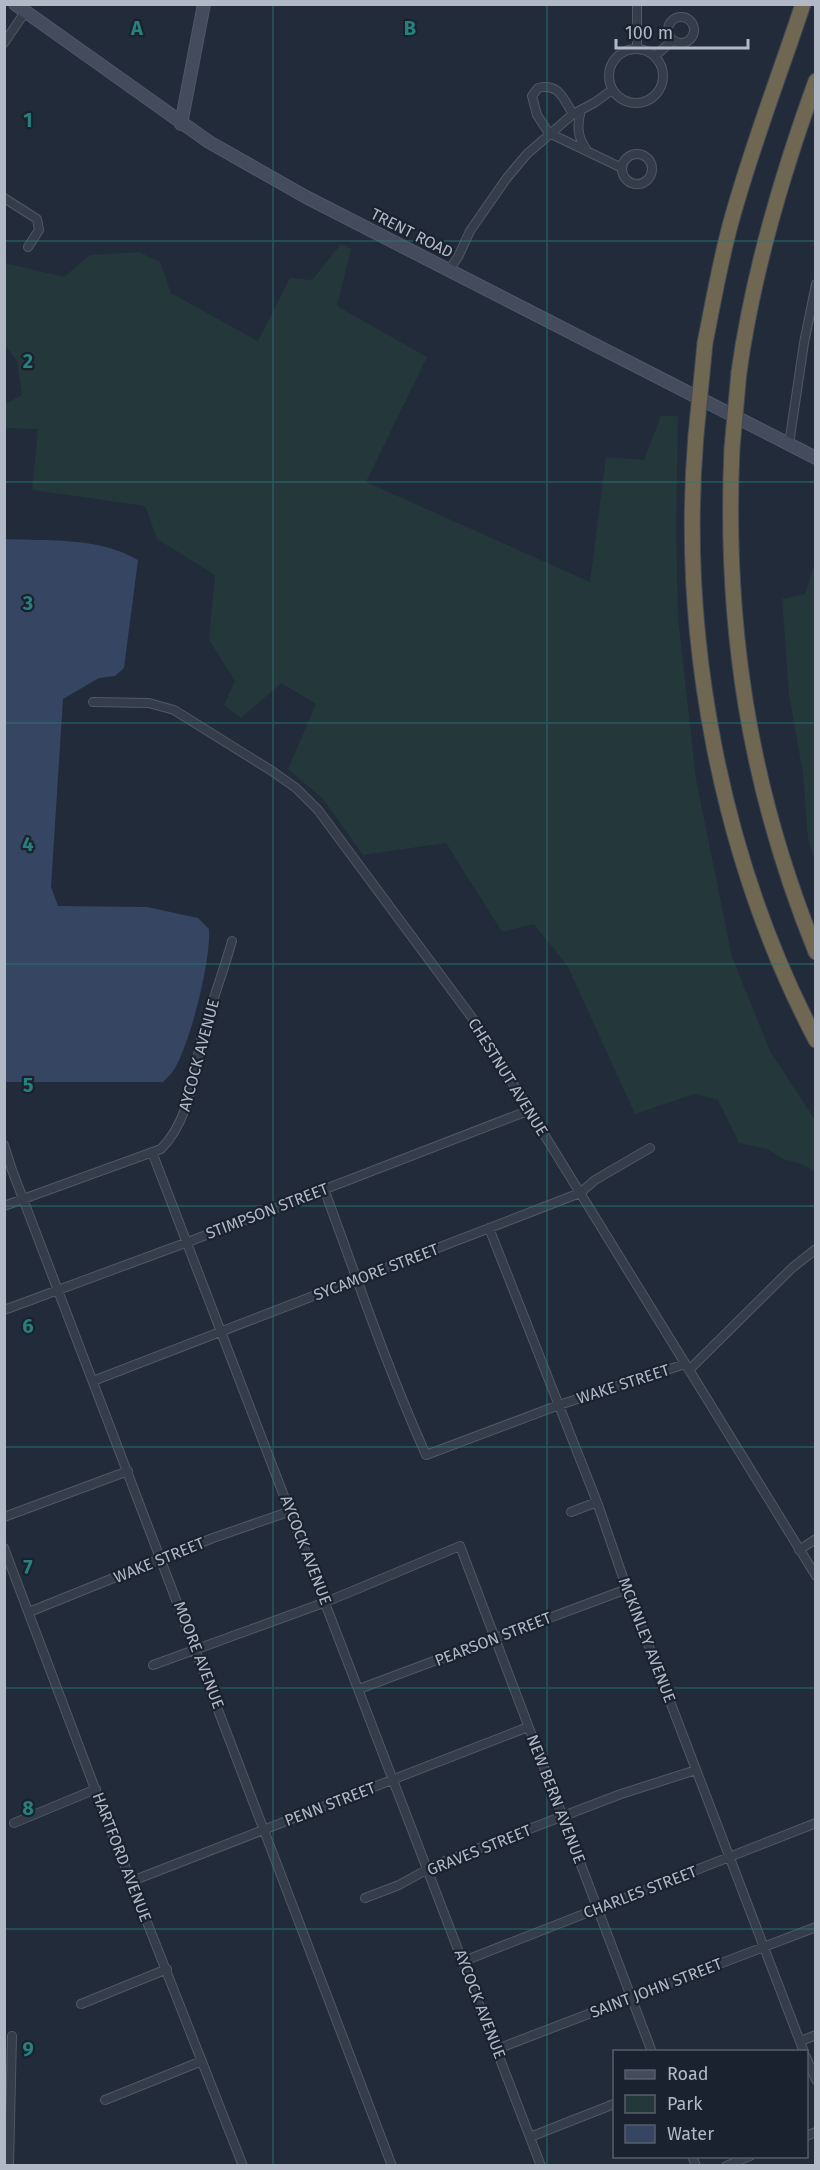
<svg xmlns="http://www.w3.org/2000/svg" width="820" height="2170" viewBox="0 0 820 2170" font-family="'Fira Sans',sans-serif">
  <rect width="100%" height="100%" fill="#222b3a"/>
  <path fill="#24373b" d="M341 244 351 249 337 306 427 357 366 482 590 582 606 457 644 460 661 416H678L676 528 678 618 696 779 732 957 770 1051 815 1120V1172L802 1164 785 1160 767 1149 739 1143 718 1100 695 1094 635 1114 568 967 534 924 502 932 446 843 363 855 323 799 288 769 316 704 281 683 241 718 224 705 235 681 209 640 215 575 157 539 145 506 32 490 38 429 5 428V404L22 395 17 361 5 345V263L64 277 90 255 139 252 160 262 171 293 258 341 290 278 312 280Z
    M815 562V861L808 839 803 774 789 694 782 599 805 594Z"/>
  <path fill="#364561" d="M5 539C49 541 99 537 138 560L124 668 115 676 99 678 63 699 51 887 58 906 147 907 198 918 209 929C211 961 191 1040 175 1068 172 1073 167 1078 163 1082H5Z"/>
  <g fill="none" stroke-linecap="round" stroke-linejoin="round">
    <g stroke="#515865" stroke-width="10">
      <path id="street" d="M637 4V48
        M668 30a13 13 0 1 1 26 0a13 13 0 1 1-26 0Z
        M4 43 25 12
        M609 76a27 27 0 1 1 54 0a27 27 0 1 1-54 0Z
        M655 56 672 41
        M581 110C577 125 577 136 586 149
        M573 114C563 98 559 83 538 88L532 96 537 115 549 133 622 168
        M622 169a15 15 0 1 1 30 0a15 15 0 1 1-30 0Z
        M4 198 37 219 39 230 28 247
        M449 270 458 257 470 231 506 179 527 154 573 114 594 103 612 90
        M789 444 804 343 816 284
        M93 702 149 703 174 710 272 771 296 788 318 810 473 1019 816 1576
        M4 1145 12 1170 392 2166
        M152 1152 541 2166
        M324 1189C357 1278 387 1368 426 1455L559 1405 685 1364
        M4 1206 161 1149C193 1117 193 1066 205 1025 214 997 224 969 232 941
        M489 1228 597 1502 627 1589 804 2052
        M4 1310 188 1242 530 1110
        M689 1370 792 1268 816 1249
        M93 1381 580 1193 595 1180 650 1148
        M571 1512 597 1502
        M4 1517 128 1471
        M4 1548 108 1823 243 2166
        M799 1550 816 1539
        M29 1612 213 1538 291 1511
        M153 1665 326 1602 460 1546 652 2052
        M359 1689 627 1589
        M14 1823 96 1789
        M132 1881 528 1727
        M365 1898 399 1885 435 1865 621 1794 696 1770
        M464 1961 816 1823
        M81 2004 167 1969
        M801 2041 816 2035
        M497 2049 816 1927
        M806 2057 816 2080
        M105 2100 202 2061
        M806 2136 816 2132
        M530 2137 614 2104
        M692 2156 696 2166
        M9 2166 12 2036
        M726 2166 750 2156"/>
    </g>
    <g stroke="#515865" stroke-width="14">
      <path id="secondary" d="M15 4 209 142 306 197 816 458
        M181 124 204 4"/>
    </g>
    <g stroke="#414855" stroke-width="17">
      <path id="highway" d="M705 343C713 303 720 262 731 222 751 148 779 77 803 4
        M739 372C753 272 781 177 816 81
        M696 435C679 638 721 859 816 1040
        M732 448C724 626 749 787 816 952"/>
    </g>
    <use href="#street" stroke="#363d4a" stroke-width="8"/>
    <use href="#secondary" stroke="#444b5d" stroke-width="12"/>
    <use href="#highway" stroke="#706753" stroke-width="15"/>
    <g stroke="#414855" stroke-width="17" stroke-linecap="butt">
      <path id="highway-bridge" d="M696 435 705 343
        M732 448 739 372"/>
    </g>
    <use href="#highway-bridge" stroke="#706753" stroke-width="15"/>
  </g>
  <path fill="none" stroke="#27807b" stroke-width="1.5" stroke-opacity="0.55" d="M273 4V2166M547 4V2166M4 241H816M4 482H816M4 723H816M4 964H816M4 1206H816M4 1447H816M4 1688H816M4 1929H816"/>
  <g text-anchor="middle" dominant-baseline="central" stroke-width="4.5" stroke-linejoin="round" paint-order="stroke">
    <g font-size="16" fill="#b1b8c6" stroke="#1b222f">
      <text transform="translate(412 233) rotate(27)">TRENT ROAD</text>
      <text transform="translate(199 1055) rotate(-75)">AYCOCK AVENUE</text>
      <text transform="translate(508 1077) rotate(58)">CHESTNUT AVENUE</text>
      <text transform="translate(267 1211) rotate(-21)">STIMPSON STREET</text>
      <text transform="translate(376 1272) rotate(-21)">SYCAMORE STREET</text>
      <text transform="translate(623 1384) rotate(-18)">WAKE STREET</text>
      <text transform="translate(306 1550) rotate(69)">AYCOCK AVENUE</text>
      <text transform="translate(159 1560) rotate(-22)">WAKE STREET</text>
      <text transform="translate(493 1639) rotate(-21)">PEARSON STREET</text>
      <text transform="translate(647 1640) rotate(69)">MCKINLEY AVENUE</text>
      <text transform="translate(199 1655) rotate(69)">MOORE AVENUE</text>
      <text transform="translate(556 1799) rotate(69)">NEW BERN AVENUE</text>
      <text transform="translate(330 1804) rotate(-21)">PENN STREET</text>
      <text transform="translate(479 1850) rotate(-22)">GRAVES STREET</text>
      <text transform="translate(122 1857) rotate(69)">HARTFORD AVENUE</text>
      <text transform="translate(640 1892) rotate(-21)">CHARLES STREET</text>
      <text transform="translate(656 1988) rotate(-21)">SAINT JOHN STREET</text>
      <text transform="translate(480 2004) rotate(69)">AYCOCK AVENUE</text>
    </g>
  </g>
  <g font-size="20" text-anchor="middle" font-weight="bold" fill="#27807b" stroke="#1b222f" stroke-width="4.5" stroke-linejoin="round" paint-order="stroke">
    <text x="137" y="35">A</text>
    <text x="410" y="35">B</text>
    <text x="28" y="127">1</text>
    <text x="28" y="368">2</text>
    <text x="28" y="610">3</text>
    <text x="28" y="851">4</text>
    <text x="28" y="1092">5</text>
    <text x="28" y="1333">6</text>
    <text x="28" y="1574">7</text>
    <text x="28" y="1815">8</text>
    <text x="28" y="2056">9</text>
  </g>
  <rect width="820" height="2170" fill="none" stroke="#b1b8c6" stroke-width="12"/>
  <rect x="613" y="2050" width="195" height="108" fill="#1b222f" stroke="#575e6b" stroke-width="1.5"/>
  <rect x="625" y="2070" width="30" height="9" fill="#444b5d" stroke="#575e6b" stroke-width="1.5"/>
  <text x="667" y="2080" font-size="18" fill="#b1b8c6">Road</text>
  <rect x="625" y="2095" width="30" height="18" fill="#24373b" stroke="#575e6b" stroke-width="1.5"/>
  <text x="667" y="2110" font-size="18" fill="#b1b8c6">Park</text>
  <rect x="625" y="2125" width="30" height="18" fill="#364561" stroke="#575e6b" stroke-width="1.5"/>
  <text x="667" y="2140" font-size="18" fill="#b1b8c6">Water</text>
  <path d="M616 39v9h132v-9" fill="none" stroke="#b1b8c6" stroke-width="3"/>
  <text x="625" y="39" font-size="18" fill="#b1b8c6" stroke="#1b222f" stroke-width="4.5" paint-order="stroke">100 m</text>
</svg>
